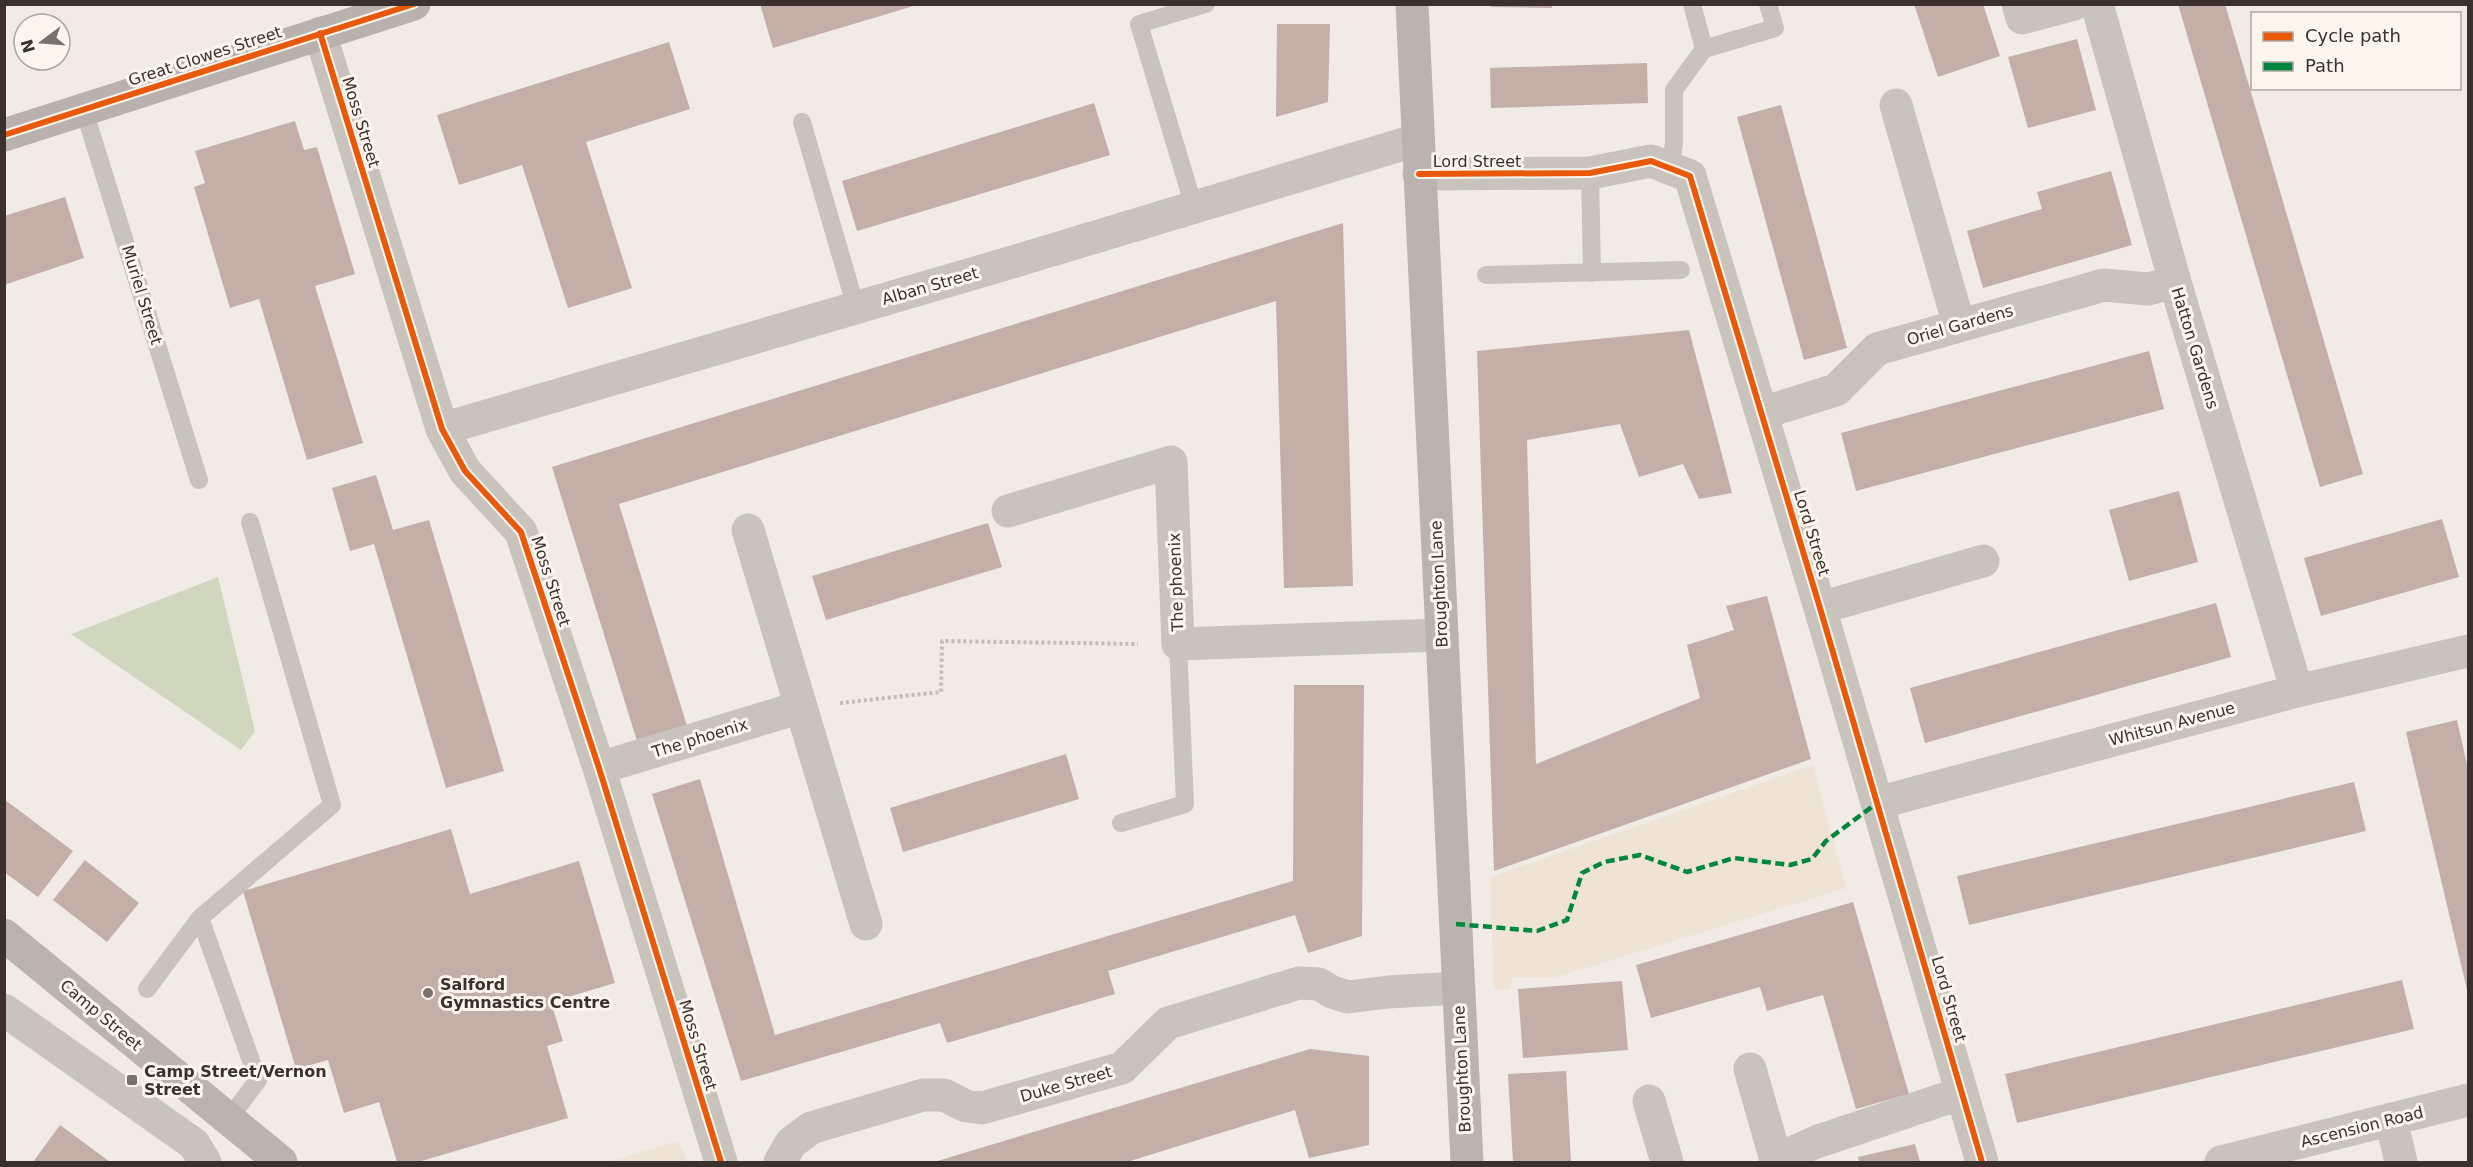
<svg xmlns="http://www.w3.org/2000/svg" width="2473" height="1167" viewBox="0 0 2473 1167" font-family="'DejaVu Sans',sans-serif">
  <rect width="100%" height="100%" fill="#f0ebe5"/>
  <path fill="#d1d6bf" d="M218 577 255 731 241 750 71 634Z"/>
  <path fill="#eee3d5" d="M1813 765 1846 888 1553 978 1513 977 1510 989 1494 990 1490 877Z
    M679 1141 687 1162H607Z"/>
  <path fill="#c3afa7" d="M760 4H917V5L773 48Z
    M1491 4H1552V8L1491 7Z
    M1914 4H1983L2000 56 1938 77Z
    M2178 4H2225L2363 474 2320 487Z
    M1277 24H1330L1328 102 1276 117Z
    M2077 39 2096 110 2028 128 2008 57Z
    M669 42 690 109 586 142 632 288 568 308 522 165 459 185 437 115Z
    M1647 63 1648 103 1491 108 1490 68Z
    M1094 103 1110 155 857 231 842 181Z
    M1781 105 1847 348 1804 360 1737 117Z
    M295 121 304 150 317 147 355 274 315 286 363 443 307 460 259 299 230 308 194 187 205 183 195 151Z
    M2111 171 2132 245 1983 288 1967 231 2042 209 2037 192Z
    M65 197 84 258 4 285V216Z
    M1343 223 1353 586 1284 588 1276 301 619 504 687 726 637 741 552 467Z
    M1689 330 1732 493 1699 499 1683 464 1639 477 1620 424 1527 440 1536 764 1700 698 1687 645 1734 630 1726 606 1767 596 1811 759 1494 871 1477 351Z
    M2149 351 2164 409 1856 491 1841 433Z
    M376 475 393 530 429 520 504 771 446 788 374 544 350 551 332 488Z
    M2179 491 2198 562 2129 581 2109 510Z
    M2442 519 2459 577 2321 616 2304 558Z
    M988 523 1002 567 826 620 812 576Z
    M2216 603 2231 657 1925 743 1910 688Z
    M1294 685H1364L1362 936 1308 953 1295 915 1108 971 1115 994 947 1043 940 1023 741 1081 652 794 700 779 775 1035 1293 881Z
    M2457 720 2468 769V994L2406 732Z
    M1066 754 1079 799 903 852 890 808Z
    M2354 782 2366 831 1969 925 1957 876Z
    M4 799 73 851 38 897 4 872Z
    M451 829 470 894 579 861 615 983 551 1002 563 1041 547 1046 568 1118 418 1162H397L379 1102 344 1113 328 1060 296 1069 243 891Z
    M85 860 139 903 107 942 53 900Z
    M1853 902 1909 1094 1856 1109 1823 995 1767 1011 1760 987 1651 1018 1636 965Z
    M2402 980 2414 1029 2017 1123 2005 1074Z
    M1622 981 1628 1050 1523 1058 1518 989Z
    M1310 1049 1369 1056V1145L1309 1158 1295 1110 1127 1162H934Z
    M1566 1071 1571 1162H1513L1508 1074Z
    M60 1125 110 1162H33Z
    M1915 1144 1920 1162H1859L1858 1157Z"/>
  <g fill="none" stroke-linecap="round" stroke-linejoin="round">
    <path stroke="#c2bbb6" stroke-width="4" stroke-dasharray="3 3" stroke-linecap="butt" d="M840 703 941 692 942 641 1138 644"/>
    <path stroke="#c9c3be" stroke-width="18" d="M1692 4 1704 49
      M84 110 199 480
      M802 122 856 308
      M1670 168 1674 143V90L1704 49 1775 28 1768 4
      M1590 173 1592 273
      M1194 207 1139 24 1206 4
      M1486 275 1681 270
      M1121 823 1185 804 1178 644
      M200 918 332 805 250 522
      M147 989 200 918 258 1080 228 1120"/>
    <path stroke="#c9c3be" stroke-width="33" d="M2018 4 2022 18 2074 4
      M2097 4 2175 282 2297 691
      M320 33 442 429 465 471 521 532 599 768 721 1162
      M1896 105 1959 325
      M1419 174 1590 173 1651 161 1690 176 1820 608 1982 1162
      M1762 413 1836 390 1877 349 2104 285 2148 289 2175 282
      M442 429 1009 263 1417 140
      M1008 511 1171 462 1178 644 1442 635
      M748 530 866 924
      M1820 608 1983 561
      M599 768 801 707
      M1877 803 2297 691 2468 651
      M4 1010 194 1144 205 1162
      M1750 1069 1776 1160 1816 1142 1962 1093
      M1649 1101 1667 1162
      M2391 1119 2401 1162
      M780 1162 791 1143 811 1128 923 1095H944L966 1106 982 1108 1122 1068 1168 1023 1299 983 1319 984 1332 992 1348 997 1388 992 1458 988
      M2221 1162 2468 1100"/>
    <path stroke="#bab3ae" stroke-width="33" d="M1412 4 1467 1162
      M4 935 281 1162"/>
    <path stroke="#b8b1ad" stroke-width="33" d="M4 135 414 4"/>
    <path stroke="#00873e" stroke-width="4.5" stroke-dasharray="9 4.5" stroke-linecap="butt" d="M1456 924 1537 931 1567 920 1582 873 1604 862 1640 855 1687 872 1734 858 1790 865 1812 859 1826 841 1877 803"/>
    <g stroke="#fbf5ee" stroke-width="10">
      <path id="cycleway" d="M320 33 442 429 465 471 521 532 599 768 721 1162
        M4 135 414 4
        M1419 174 1590 173 1651 161 1690 176 1820 608 1982 1162"/>
    </g>
    <use href="#cycleway" stroke="#e8590c" stroke-width="6"/>
  </g>
  <g fill="#7a716c" stroke="#fbf5ee" stroke-width="2">
    <circle cx="428" cy="993" r="6"/>
    <rect x="126" y="1074" width="12" height="12" rx="3"/>
  </g>
  <g text-anchor="middle" dominant-baseline="central" stroke-width="6" stroke-linejoin="round" paint-order="stroke">
    <g font-size="16" fill="#3b302b" stroke="#fbf5ee">
      <text transform="translate(205 56) rotate(-18)">Great Clowes Street</text>
      <text transform="translate(361 122) rotate(73)">Moss Street</text>
      <text x="1477" y="161">Lord Street</text>
      <text transform="translate(930 286) rotate(-16)">Alban Street</text>
      <text transform="translate(142 295) rotate(73)">Muriel Street</text>
      <text transform="translate(1960 325) rotate(-16)">Oriel Gardens</text>
      <text transform="translate(2195 348) rotate(73)">Hatton Gardens</text>
      <text transform="translate(1812 533) rotate(73)">Lord Street</text>
      <text transform="translate(551 581) rotate(72)">Moss Street</text>
      <text transform="translate(1176 582) rotate(-92)">The phoenix</text>
      <text transform="translate(1439 584) rotate(-93)">Broughton Lane</text>
      <text transform="translate(2172 724) rotate(-15)">Whitsun Avenue</text>
      <text transform="translate(700 738) rotate(-17)">The phoenix</text>
      <text transform="translate(1949 999) rotate(74)">Lord Street</text>
      <text transform="translate(101 1015) rotate(40)">Camp Street</text>
      <text transform="translate(698 1045) rotate(73)">Moss Street</text>
      <text transform="translate(1462 1069) rotate(-93)">Broughton Lane</text>
      <text transform="translate(1066 1084) rotate(-16)">Duke Street</text>
      <text transform="translate(2362 1127) rotate(-14)">Ascension Road</text>
    </g>
    <g font-size="16" font-weight="bold" fill="#3b302b" stroke="#fbf5ee" text-anchor="start">
      <text x="440" y="984">Salford<tspan x="440" dy="18">Gymnastics Centre</tspan></text>
      <text x="144" y="1071">Camp Street/Vernon<tspan x="144" dy="18">Street</tspan></text>
    </g>
  </g>
  <rect width="2473" height="1167" fill="none" stroke="#3b302b" stroke-width="12"/>
  <rect x="2251" y="12" width="210" height="78" fill="#fbf5ee" stroke="#aea6a0" stroke-width="1.5"/>
  <rect x="2263" y="32" width="30" height="9" fill="#e8590c" stroke="#aea6a0" stroke-width="1.5"/>
  <text x="2305" y="42" font-size="18" fill="#3b302b">Cycle path</text>
  <rect x="2263" y="62" width="30" height="9" fill="#00873e" stroke="#aea6a0" stroke-width="1.5"/>
  <text x="2305" y="72" font-size="18" fill="#3b302b">Path</text>
  <g transform="translate(42 42) rotate(254)"><circle r="28" fill="#fbf5ee" stroke="#aea6a0" stroke-width="1.5"/>
  <path d="M0-4.5L10 22L0 15L-10 22Z" fill="#7a716c"/>
  <text y="-9" font-size="16" font-weight="bold" text-anchor="middle" fill="#3b302b">N</text>
  </g>
</svg>
